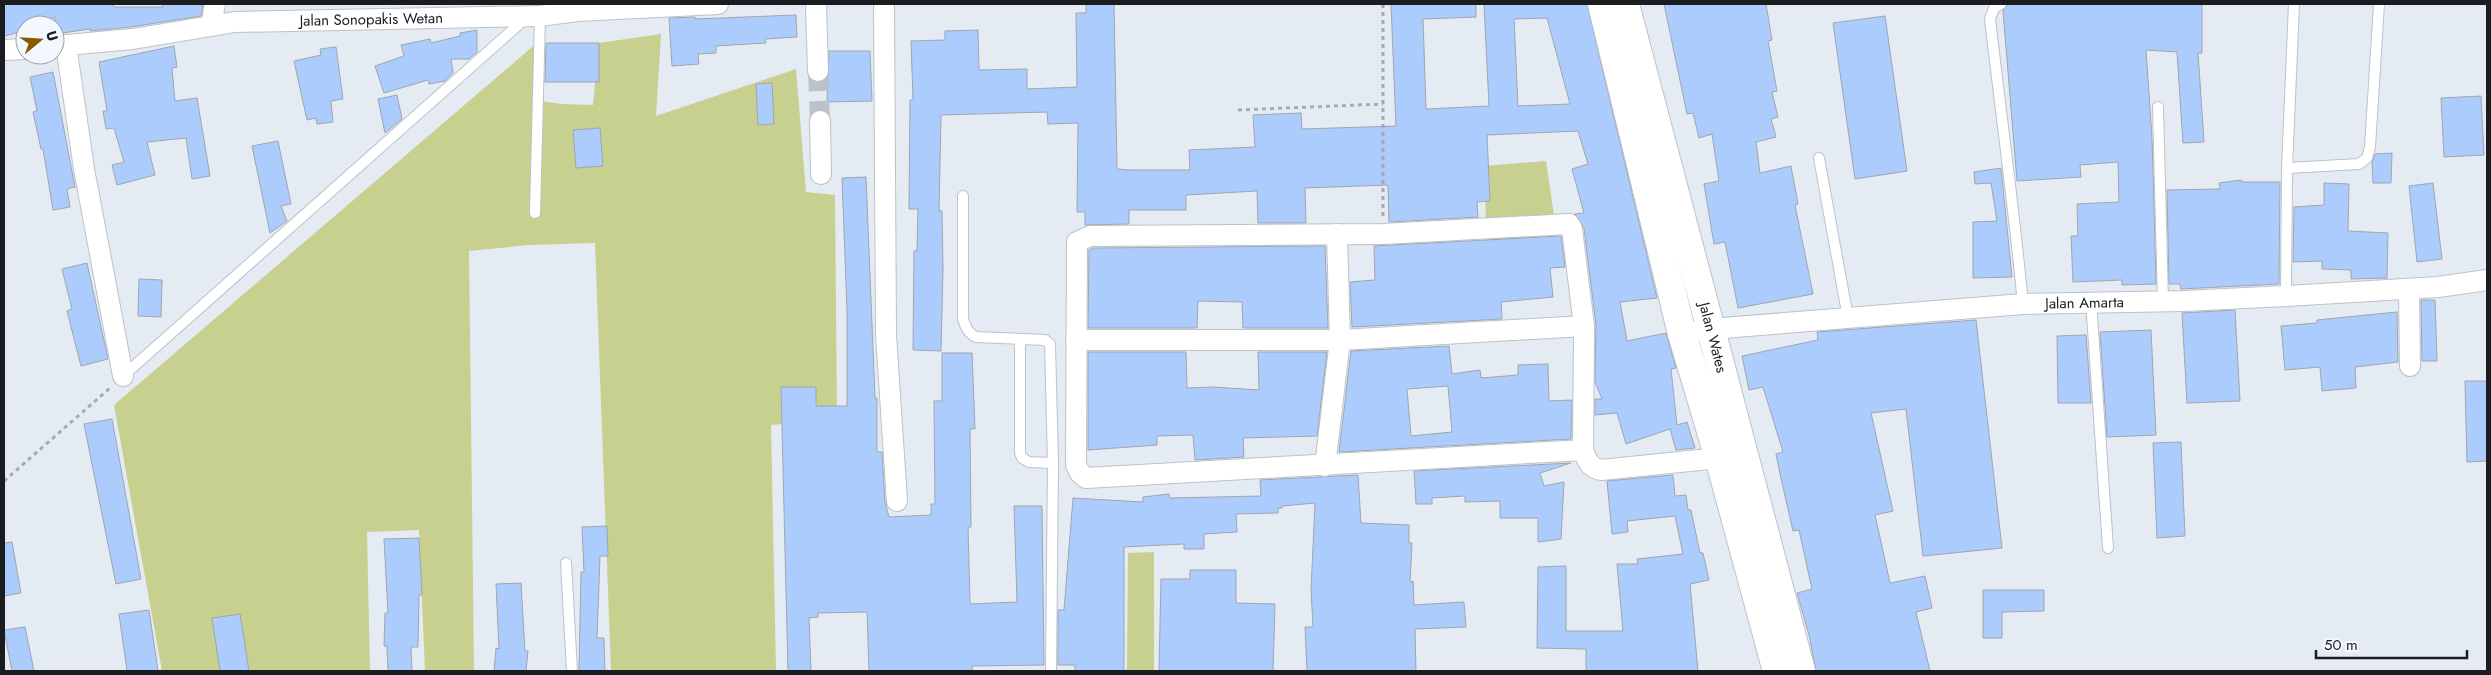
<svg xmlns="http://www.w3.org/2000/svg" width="2491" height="675" viewBox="0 0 2491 675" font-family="Jost,sans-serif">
  <rect width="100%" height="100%" fill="#e5ebf3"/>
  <path fill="#c7d08f" d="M661 34 656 116 796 69 806 192 835 195 837 419 771 425 776 671H611L595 243 529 245 469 251 474 671H425L419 530 367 532 370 671H162L114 405 538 42 535 100 561 104 593 105 599 43Z
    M1546 161 1558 243 1487 247 1484 166Z
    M1154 552V671H1127L1128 553Z"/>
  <path fill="#acccfd" stroke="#a0a5ad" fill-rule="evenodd" d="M4 4H113L114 7H163L162 4H203L201 16 131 27 90 31V29L55 34V17L38 25H25V31L4 36Z
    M1086 4H1114L1117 169 1129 170H1190L1189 150 1255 147 1253 115 1301 113 1302 129 1396 126 1391 4H1476V17L1423 19 1426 109 1489 106 1484 4H1587L1657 298 1620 302 1627 341 1666 333 1676 368 1671 369 1677 425 1687 422 1695 448 1676 450 1670 429 1626 444 1617 413 1595 415V399H1602L1595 382 1596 325 1584 228 1575 214 1584 213 1572 169 1588 164 1578 131 1487 135 1490 201 1477 202 1478 217 1389 222 1388 185 1305 188 1306 223H1258L1257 191 1186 195V210H1129V224L1085 225V212H1077L1078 123 1048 124 1047 112 941 115 939 211H942L943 267 941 351 913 350 914 251H917L918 209H909L910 100H913L911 41 945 40V31L978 30 979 70 1027 69V89L1077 87 1076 13H1086ZM1547 18 1570 104 1518 106 1514 19Z
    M1664 4H1766L1772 40 1768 41 1777 91 1772 92 1778 117 1771 119 1776 137 1756 142 1760 173 1791 166 1798 204 1795 205 1813 294 1738 308 1725 242 1714 244 1704 184 1719 181 1712 134 1699 138 1693 113 1687 114Z
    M2008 4H2202V53H2198L2204 142 2183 143 2177 52 2146 50 2152 138 2156 284 2122 285V280L2073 282 2071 236H2078L2077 204 2119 202 2118 162 2080 165 2081 177 2017 181 2003 11Z
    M796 15 797 37 765 39 766 43 716 46V53L698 54 699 64 672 66 669 18 695 17V19Z
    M1885 16 1907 171 1855 179 1833 23Z
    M477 30V52L469 59H451L453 73 445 81 429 84 428 80 384 93 375 66 404 56 401 45 430 39 431 43 460 36V33Z
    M546 43H599V82H545Z
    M174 46 177 67 172 68 175 101 197 98 210 176 192 179 186 138 147 142 155 175 117 185 112 165 124 162 114 128 106 129 103 111H107L99 62Z
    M336 47 343 99 331 101 333 122 317 124 316 118 307 120 294 61 321 55 320 49Z
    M829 51H870L872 101 827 102Z
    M53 72 75 187 67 189 70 207 53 210 43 149H41L33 112 37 111 30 77Z
    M772 83 774 124 758 125 756 84Z
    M397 95 402 119 385 133 378 99Z
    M2481 96 2484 155 2444 157 2441 98Z
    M600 128 603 166 576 168 573 130Z
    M278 141 291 204 281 206 287 221 270 233 252 146Z
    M2392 153 2391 183H2373L2372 162 2375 154Z
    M2001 168 2012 277 1973 278V222L1997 221 1991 183 1975 184 1974 172Z
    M866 177 875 398H877V452H882L885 502 889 517 931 515V504H935L934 401H942V353H972L975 429H970L971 527H968L970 604 1017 602 1014 506H1042L1044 665 972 666V671H869L867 612 818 613V617L809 618 811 671H788L781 387H816V406H847V310L842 178Z
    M2241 180 2242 182H2280L2279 284 2181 289 2180 284H2169L2167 190 2220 189 2219 183Z
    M2324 183 2349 184 2348 231 2388 233 2387 278 2351 279V270L2322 269V261L2293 262 2294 207 2324 205Z
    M2433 183 2442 259 2417 262 2409 186Z
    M1561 236 1565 267 1550 268 1553 297 1501 302 1502 319 1352 327 1350 282 1375 280 1374 246Z
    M1325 246 1328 328H1243L1242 302 1198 301 1197 328H1088L1089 250 1093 248Z
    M87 263 108 359 81 366 67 311 72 309 62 269Z
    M139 279 162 280 161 317 138 316Z
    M2421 300H2435L2437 361H2422Z
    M2235 310 2240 401 2187 403 2182 313Z
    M2397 312 2398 362 2355 367 2356 388 2322 391 2320 367 2285 370 2281 326 2317 323V320Z
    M1976 320 2002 548 1923 556 1906 409 1871 413 1893 511 1875 515 1890 583 1925 576 1932 608 1916 612 1930 671H1816L1809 635 1797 593 1812 589 1799 530 1793 531 1780 474 1776 454 1783 452 1763 387 1749 390 1742 356 1818 340 1817 332Z
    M2151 330 2156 435 2107 437 2100 332Z
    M2086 335 2091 403H2058L2057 336Z
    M1449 346 1452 374 1480 370 1481 378 1518 375V365L1548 364 1549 401 1572 400 1571 439 1339 452 1351 351ZM1448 386 1452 432 1411 436 1407 389Z
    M1088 352H1186L1187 388 1213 387 1259 390 1258 352H1327L1317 436 1243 438 1244 457 1195 460 1193 435 1157 436V445L1088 450Z
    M2465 381H2487V461L2467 462Z
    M112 419 141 579 116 584 84 424Z
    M2181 442 2185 536 2157 538 2153 443Z
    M1571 463 1540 473 1544 486 1564 482 1561 539 1538 542V518H1500V501L1465 502V496L1432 498V504H1416L1414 471Z
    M1358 475 1361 523 1409 525V543H1412L1410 582 1413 581 1414 605 1464 602 1466 627 1415 629 1416 671H1307L1305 627H1313L1311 590 1315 503 1282 506V508H1278V513L1236 514 1237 532 1204 534V549H1184V544L1124 547V671H1075V665H1058V610H1064L1073 498 1143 502V497L1169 494 1170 498 1261 496 1260 480Z
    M1673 475 1675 496 1686 495 1688 510H1691L1700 553H1703L1709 580 1690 584 1698 671H1586V649L1537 648 1538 567 1566 566V631H1623L1617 564H1638L1637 559 1683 554 1675 516 1627 521 1628 532 1612 534 1607 481Z
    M607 526 608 556H600L597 638H604L605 671H579L581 572H584L582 527Z
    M419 538 422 595H419L418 647H411L412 671H388L387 646H384L385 613H388L384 539Z
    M12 542 21 593 4 596V543Z
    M1190 570H1236V603L1275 604 1273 671H1159L1161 579H1190Z
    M521 583 525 651H528L526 671H494L496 648 499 649 496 584Z
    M1983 590H2044V611L2002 612V638H1983Z
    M149 610 158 671H127L119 614Z
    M240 614 249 671H220L212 618Z
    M25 627 34 671H12L4 630Z"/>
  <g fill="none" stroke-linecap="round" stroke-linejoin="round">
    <path stroke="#bcc2c9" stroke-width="20" stroke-dasharray="20 10" stroke-linecap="butt" d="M818 71 820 121"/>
    <g stroke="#bcc2ca" stroke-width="12">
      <path id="lane" d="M2001 4 1994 8 1990 19C2001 114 2014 209 2023 304
        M2158 107 2163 301
        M1819 158 1848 318
        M2287 168 2359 164 2367 158 2370 147 2379 4
        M963 196V319C966 328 968 333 976 337L1045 340 1050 344 1053 463 1029 462 1022 458 1020 453V339
        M535 213 540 16
        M2286 296 2287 168 2294 4
        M2091 301 2108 548
        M123 376 526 18
        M566 563 572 671
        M1051 671 1053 463"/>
    </g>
    <g stroke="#bcc2ca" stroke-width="22">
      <g id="street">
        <path d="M816 4 818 71"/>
        <path d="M884 4 886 335 897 501"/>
        <path d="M211 26 215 4"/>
        <path d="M66 45 84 169 123 376"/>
        <path id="s1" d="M55 46 133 39 235 22 540 16 577 11 718 4"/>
        <path d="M4 50 25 49"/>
        <path d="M820 121 821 174"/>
        <path d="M2409 289 2410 366"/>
        <path id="s2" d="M1682 334 1710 329 2023 304 2184 301 2286 296 2438 287 2487 280"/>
        <path d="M1076 340H1340L1584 326"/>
        <path d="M1583 450 1086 478 1080 473 1076 465 1077 242 1090 236 1383 234 1569 224 1572 229 1584 326 1583 450C1587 460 1589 468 1601 470L1719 458"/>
        <path d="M1325 466 1340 340 1337 234"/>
      </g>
    </g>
    <g stroke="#bcc2ca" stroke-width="30">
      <g id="primary">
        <path d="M1602 4 1682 334 1719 458 1777 671"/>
        <path id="s3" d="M1625 4 1801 671"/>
      </g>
    </g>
    <path stroke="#a5aab1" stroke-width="3" stroke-dasharray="4 4" stroke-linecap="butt" d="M1238 110 1383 104
      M1383 216V4
      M4 481 110 388"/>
    <use href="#lane" stroke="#fff" stroke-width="10"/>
    <use href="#street" stroke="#fff" stroke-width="20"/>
    <use href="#primary" stroke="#fff" stroke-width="28"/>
  </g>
  <g text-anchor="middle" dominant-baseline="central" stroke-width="4.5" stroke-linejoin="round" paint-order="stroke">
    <g font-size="15" fill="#1a1c1f" stroke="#f3f8ff">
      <text stroke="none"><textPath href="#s1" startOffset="318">Jalan Sonopakis Wetan</textPath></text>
      <text stroke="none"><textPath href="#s2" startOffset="404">Jalan Amarta</textPath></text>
      <text stroke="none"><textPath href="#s3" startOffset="345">Jalan Wates</textPath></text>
    </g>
  </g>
  <rect width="2491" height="675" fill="none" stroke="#1a1c1f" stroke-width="10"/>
  <g transform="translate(40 40) rotate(72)"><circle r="24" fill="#f3f8ff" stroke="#9ca0a5"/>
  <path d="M0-4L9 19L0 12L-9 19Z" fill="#8a5900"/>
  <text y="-8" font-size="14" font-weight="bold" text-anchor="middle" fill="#1a1c1f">U</text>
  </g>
  <path d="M2316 650v8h151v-8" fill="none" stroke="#1a1c1f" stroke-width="2.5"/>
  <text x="2324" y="650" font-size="15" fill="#1a1c1f" stroke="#f3f8ff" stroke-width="4" paint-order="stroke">50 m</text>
</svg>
